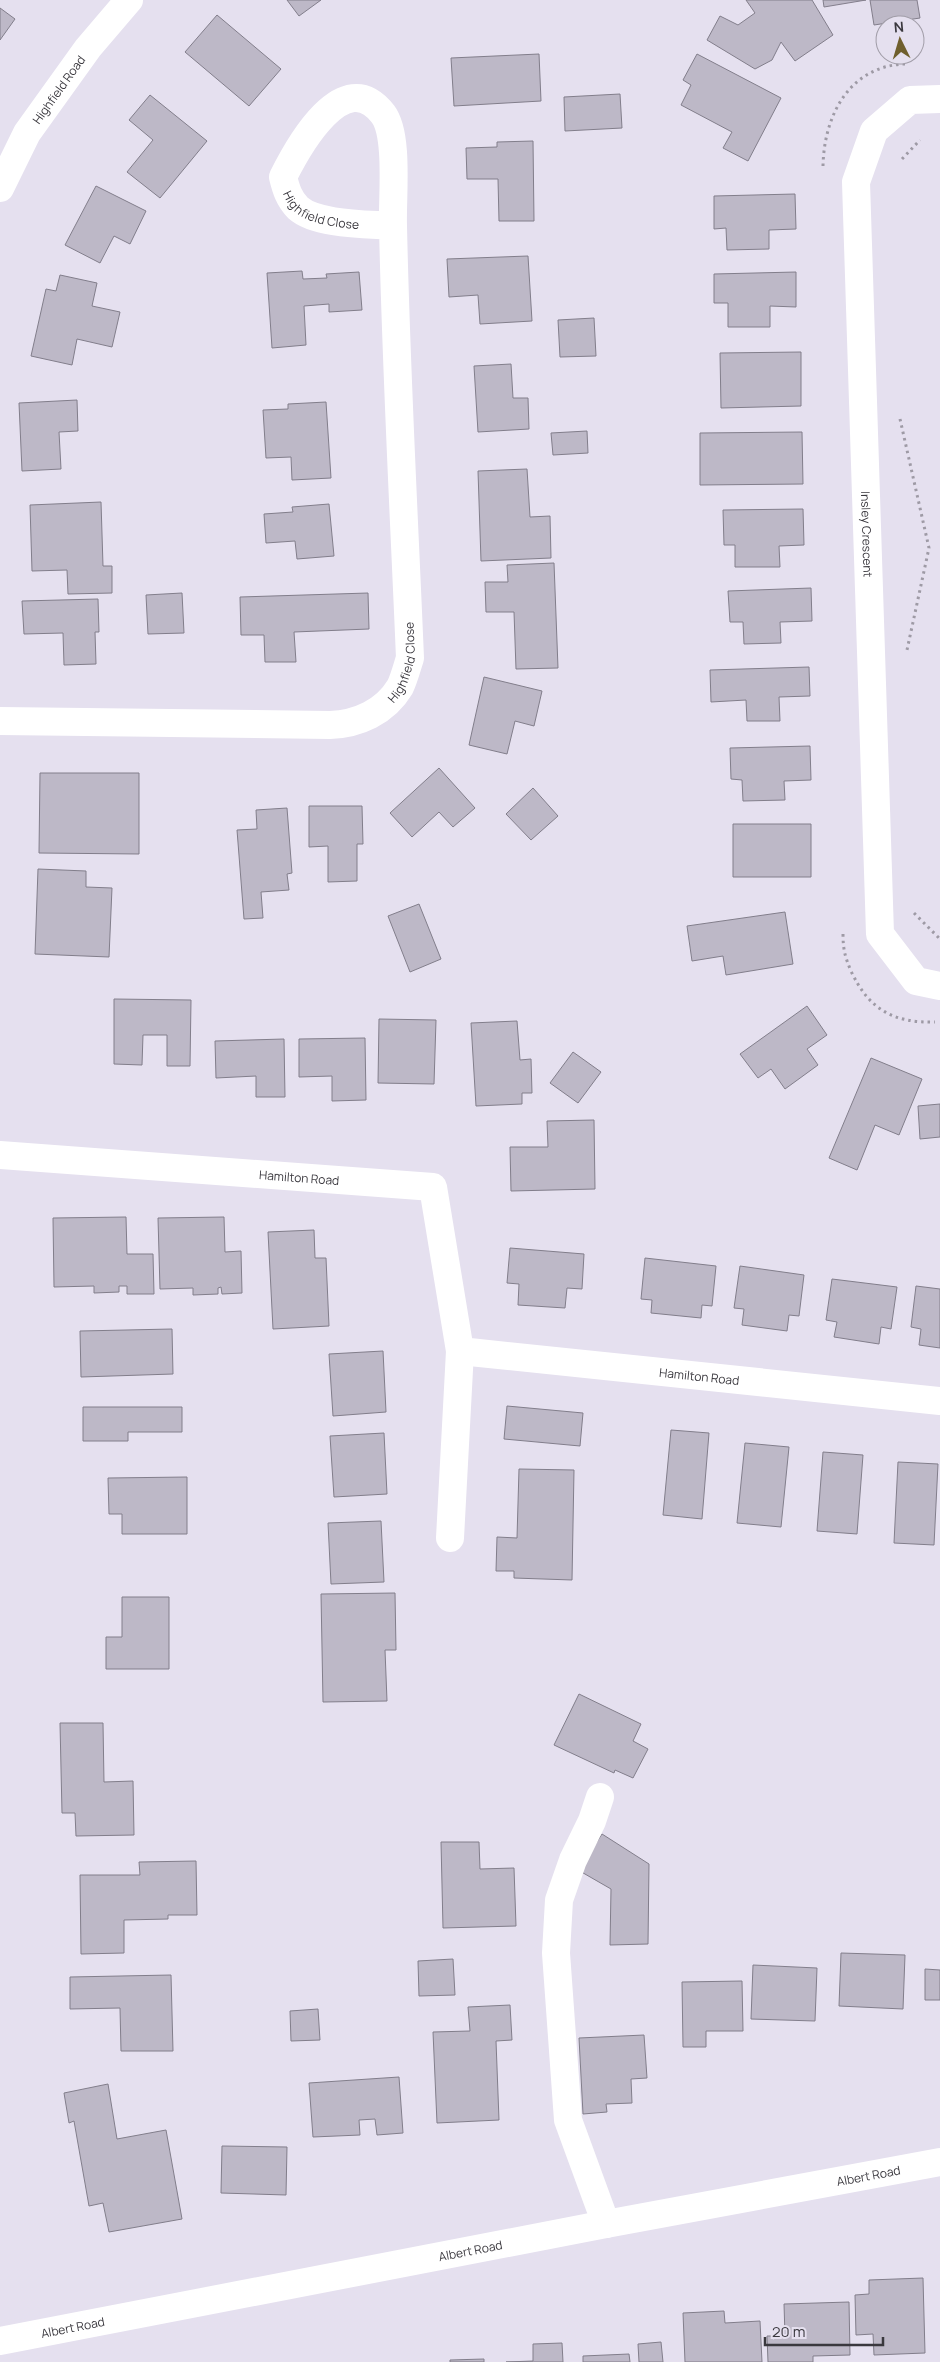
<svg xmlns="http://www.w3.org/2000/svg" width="940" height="2362" viewBox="0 0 940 2362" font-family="Manrope,sans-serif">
  <rect width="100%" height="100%" fill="#e5e0ef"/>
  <path fill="#bdb8c7" stroke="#827e8b" d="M287 0H321L299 16Z
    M746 0H812L833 35 795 61 781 42 772 60 755 69 707 40 720 16 738 25 755 13Z
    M823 0H866L824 7Z
    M870 0H917L920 18 874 25Z
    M0 8 15 19 0 40Z
    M217 15 281 69 249 106 185 52Z
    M539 54 541 101 454 106 451 58Z
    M697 54 781 98 748 161 723 148 732 132 681 105 691 85 683 80Z
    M620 94 622 128 565 131 564 97Z
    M150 95 207 141 160 198 127 172 153 140 129 120Z
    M533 141 534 221H499L498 179H467L466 148 497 147V142Z
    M96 186 146 211 130 244 114 236 100 263 65 245Z
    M795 194 796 229 769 230V249L727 250 726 228 714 229V196Z
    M528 256 532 321 480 324 478 295 449 297 447 259Z
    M302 271 303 279 327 278 326 274 359 272 362 310 329 312V304L304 306 306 345 272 348 267 273Z
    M796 272V307L770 306V327H728V303H714V274Z
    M60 275 97 283 92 306 120 312 112 347 77 339 72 365 31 356 46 289 56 291Z
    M594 318 596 356 560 357 558 320Z
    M801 352V406L721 408 720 353Z
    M511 364 513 398H528L529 429 478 432 474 366Z
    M77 400 78 431 59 432 61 469 22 471 19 403Z
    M326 402 331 478 292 480 291 457 266 458 263 410 288 409V404Z
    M587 431 588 453 553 455 551 433Z
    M802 432 803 484 700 485V433Z
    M527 469 530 517 550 516 551 558 481 561 478 471Z
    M101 502 103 566H112V593L68 594 67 570 32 571 30 505Z
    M329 504 334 556 297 559 295 541 266 543 264 514 293 512 292 507Z
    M803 509 804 545 779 546 780 567H735V545H724L723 510Z
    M554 563 558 668 516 669 514 612H486L485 582H508L507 565Z
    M811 588 812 621 780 622 781 643 744 644 743 622H730L728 591Z
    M182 593 184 633 148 634 146 595Z
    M368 593 369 629 294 632 296 662H265L264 635H241L240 597Z
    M98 599 99 632H95L96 664 64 665 63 633 24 634 22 601Z
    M809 667 810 696 779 697 780 721H747L746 700 711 702 710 670Z
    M484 677 542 691 534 726 515 721 507 754 469 745Z
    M810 746 811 780 784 781 785 800 743 801 742 780 731 779 730 748Z
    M439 768 475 808 453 827 439 812 412 837 390 813Z
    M40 773H139V854L39 853Z
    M533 788 558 816 531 840 506 814Z
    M309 806H362L363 844H357V881L328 882V846L309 847Z
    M287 808 292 873 287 874 289 890 261 892 263 918 244 919 237 830 257 829 256 810Z
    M733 824H811V877H733Z
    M38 869 86 871V887L112 888 109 957 35 954Z
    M419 904 441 959 410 972 388 916Z
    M785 912 793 964 726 975 723 956 692 961 687 926Z
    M114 999 191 1000 190 1066H167V1035H143L142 1065 114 1064Z
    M807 1006 827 1035 807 1049 818 1065 785 1089 771 1069 758 1078 740 1054Z
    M379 1019 436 1020 434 1084 378 1083Z
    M517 1021 520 1060 531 1059 532 1093H522V1104L476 1106 471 1023Z
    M365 1038 366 1100 332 1101V1076L299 1077V1039Z
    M284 1039 285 1097H256V1076L216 1078 215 1041Z
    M573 1052 601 1072 578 1103 550 1083Z
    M871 1058 922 1079 899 1135 875 1125 857 1170 829 1158Z
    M940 1104V1137L920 1139 918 1106Z
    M594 1120 595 1189 511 1191 510 1147H548L547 1121Z
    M126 1217 127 1254H153L154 1294H127V1286H119V1292L94 1293V1286L54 1287 53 1218Z
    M224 1217 225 1252 241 1251 242 1293 222 1294 221 1287 218 1288V1294L193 1295V1288L160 1289 158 1218Z
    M314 1230 315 1258H326L329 1326 273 1329 268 1232Z
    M510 1248 584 1254 582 1289 567 1288 565 1308 518 1305 519 1284 507 1283Z
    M645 1258 716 1266 712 1306 702 1305 701 1318 651 1313 652 1300 641 1299Z
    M740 1266 804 1275 799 1316 789 1315 787 1331 742 1325 744 1309 734 1308Z
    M832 1279 897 1287 891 1329 881 1327 879 1344 834 1337 837 1322 826 1320Z
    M916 1286 940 1289V1348L919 1345 921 1329 911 1327Z
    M172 1329 173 1374 81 1377 80 1331Z
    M383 1351 386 1412 333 1416 329 1354Z
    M507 1406 583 1413 580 1446 504 1439Z
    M83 1407H182V1432H128V1441H83Z
    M671 1430 709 1433 702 1519 663 1515Z
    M384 1433 387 1494 334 1497 330 1436Z
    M745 1443 789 1447 781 1527 737 1523Z
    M823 1452 863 1455 857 1534 817 1531Z
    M898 1462 938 1464 934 1545 894 1543Z
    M519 1469 574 1470 572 1580 514 1578V1571H496L497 1537 517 1538Z
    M187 1477V1534H122V1514H109L108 1478Z
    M381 1521 384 1582 331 1584 328 1523Z
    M395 1593 396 1650H385L387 1701 323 1702 321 1594Z
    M122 1597H169V1669H106V1637H122Z
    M579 1694 641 1724 633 1741 648 1749 633 1778 615 1770 614 1773 554 1745Z
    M60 1723H103L104 1782 133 1781 134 1835 76 1836 75 1813H62Z
    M602 1834 649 1864 648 1944 610 1945 611 1889 578 1870Z
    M441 1842H479L480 1869 514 1868 516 1926 443 1928Z
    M196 1861 197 1915H168V1919L124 1920V1953L81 1954 80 1875H140L139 1862Z
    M841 1953 905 1955 903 2009 839 2006Z
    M453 1959 455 1995 419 1996 418 1961Z
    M753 1965 817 1968 815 2021 751 2019Z
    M925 1969 940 1970V2000H925Z
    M171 1975 173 2051H121L120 2008 70 2009V1977Z
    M742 1981 743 2031H706V2047H683L682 1982Z
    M510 2005 512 2040 496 2041 499 2120 437 2123 433 2032 470 2031 468 2007Z
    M318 2009 320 2040 291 2041 290 2011Z
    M644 2035 647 2078 631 2079 632 2103 606 2104 607 2112 583 2114 579 2038Z
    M399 2077 403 2133 377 2135 375 2119 359 2120 360 2135 313 2137 309 2083Z
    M108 2084 117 2139 166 2130 182 2219 109 2232 103 2203 89 2206 74 2121 69 2123 64 2093Z
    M222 2146 287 2147 286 2195 221 2193Z
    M923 2278 925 2353 874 2355 873 2334 856 2335 855 2295 869 2294V2280Z
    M849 2302 850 2355 813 2356V2362H768L767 2336H785L784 2304Z
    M724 2311 725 2323 760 2321 762 2362H685L683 2313Z
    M661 2342 663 2362H639L638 2344Z
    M562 2343 563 2362H506L533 2361V2344Z
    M629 2354 630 2362H583V2356Z
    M484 2359V2362H450V2360Z"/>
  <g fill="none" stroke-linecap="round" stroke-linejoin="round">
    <path stroke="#9e9aa5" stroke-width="3" stroke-dasharray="2.5 4" stroke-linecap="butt" d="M902 159 920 140
      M823 166C824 116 849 66 905 64
      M900 419 929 548 907 650
      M914 913 940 939
      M843 934C843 949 845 957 851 971 869 1010 894 1023 935 1022"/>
    <g stroke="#fff" stroke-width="28">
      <path id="s1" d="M940 99 910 100 874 131 856 182 880 934 916 981 940 986"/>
      <path id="s2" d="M0 188 27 133 88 48 129 0"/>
      <path id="s3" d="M0 721 330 725C358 724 385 712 400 687 404 679 407 667 410 658 404 514 396 370 393 226 392 198 399 135 383 114 344 63 298 147 283 177 286 189 289 199 298 208 317 225 368 224 393 226"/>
      <path id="s4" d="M0 1155 433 1187 460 1351 940 1401"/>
      <path d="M450 1538 460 1351"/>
      <path d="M600 1797 592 1821 573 1860 559 1900 556 1953 568 2120 606 2224"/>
      <path id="s5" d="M0 2341 606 2224 940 2162"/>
    </g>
  </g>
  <g text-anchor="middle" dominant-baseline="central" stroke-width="4" stroke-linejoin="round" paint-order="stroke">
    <g font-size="12" fill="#3a383e" stroke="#e5e0ef">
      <text stroke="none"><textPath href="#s2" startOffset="115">Highfield Road</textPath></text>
      <text stroke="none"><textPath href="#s3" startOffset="1191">Highfield Close</textPath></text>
      <text stroke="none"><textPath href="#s1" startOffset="484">Insley Crescent</textPath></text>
      <text stroke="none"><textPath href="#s3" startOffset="438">Highfield Close</textPath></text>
      <text stroke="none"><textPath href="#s4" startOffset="300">Hamilton Road</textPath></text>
      <text stroke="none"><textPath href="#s4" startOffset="841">Hamilton Road</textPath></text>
      <text stroke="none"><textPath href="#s5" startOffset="884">Albert Road</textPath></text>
      <text stroke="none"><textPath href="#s5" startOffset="479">Albert Road</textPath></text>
      <text stroke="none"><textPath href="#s5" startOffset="74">Albert Road</textPath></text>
    </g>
  </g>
  <g transform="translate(900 40) rotate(355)"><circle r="24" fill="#e5e0ef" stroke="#a19da8"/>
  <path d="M0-4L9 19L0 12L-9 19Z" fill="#6f5f2d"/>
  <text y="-8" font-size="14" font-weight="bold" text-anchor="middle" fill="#3a383e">N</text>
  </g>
  <path d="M765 2337v8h118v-8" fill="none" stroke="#3a383e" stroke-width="2.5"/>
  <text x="772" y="2337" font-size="15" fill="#3a383e" stroke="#e5e0ef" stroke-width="4" paint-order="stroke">20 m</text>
</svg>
